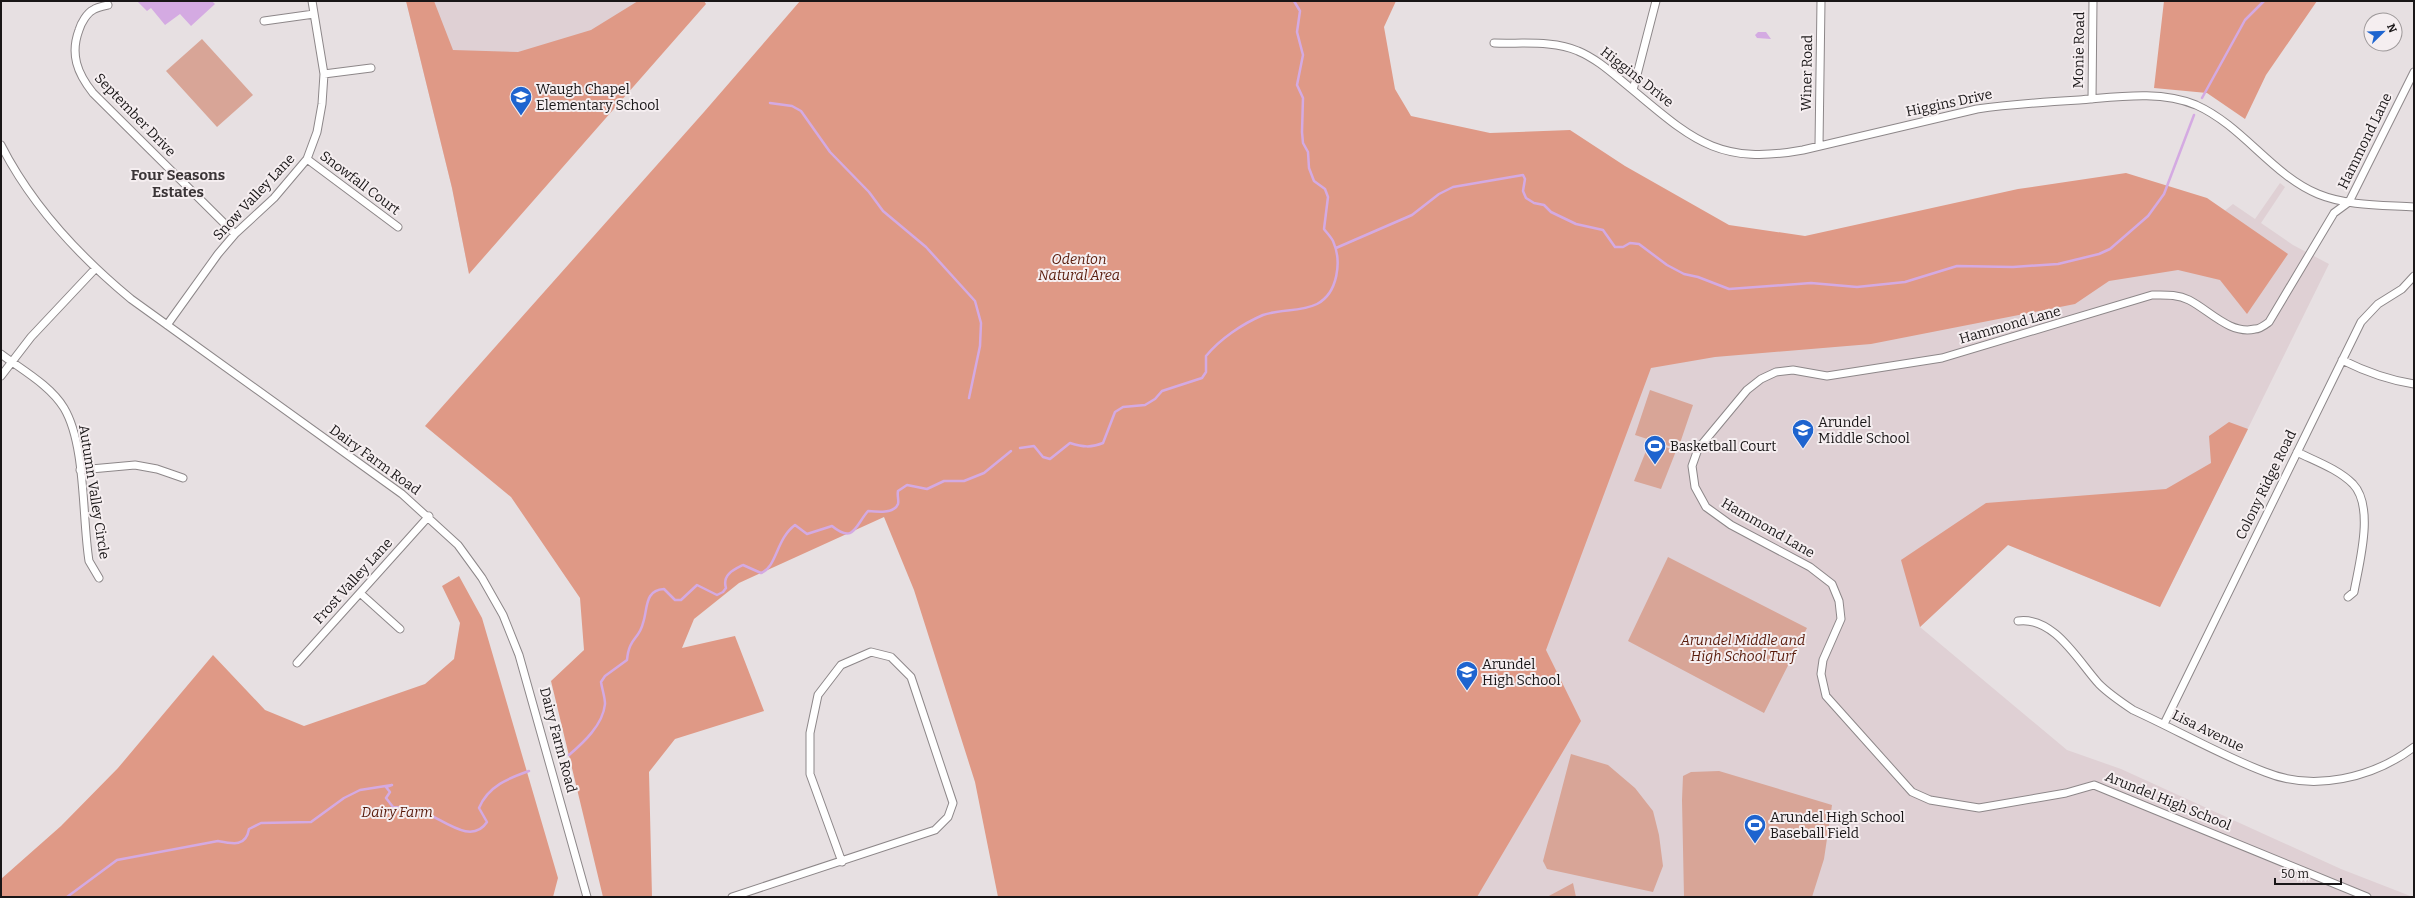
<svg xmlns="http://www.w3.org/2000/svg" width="2415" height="898" viewBox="0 0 2415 898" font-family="Bitter,serif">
  <rect width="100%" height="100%" fill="#e7e0e2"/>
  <path fill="#dfd0d4" d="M406 1H661L469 274 452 188Z
    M2280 183 2285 187 2261 223 2293 245 2329 264 2160 607 2008 545 1920 627 2067 750 2121 769 2341 869 2413 897H1283L1611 239 2183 245 2233 204 2255 219Z"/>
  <path fill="#d8a597" d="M202 39 253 95 217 127 166 71Z
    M1650 390 1693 405 1678 449 1635 435Z
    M1650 441 1676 451 1661 489 1634 481Z
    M1668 557 1807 628 1764 713 1628 641Z
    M1571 754 1608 765 1635 788 1653 811 1659 835 1663 866 1653 892 1547 869 1543 861Z
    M1719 771 1832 805 1824 859 1812 897H1684L1682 800 1683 776 1691 772Z
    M1573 883 1576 897H1547Z"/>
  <path fill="#df9986" d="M406 1H434L453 50 518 52 591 30 638 1H704L706 4 469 274 452 188Z
    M800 1H1396L1384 27 1395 89 1411 116 1490 133 1570 130 1625 166 1729 225 1805 236 2018 189 2126 173 2207 198 2288 254 2247 314 2220 280 2178 270 2109 281 2075 304 1871 344 1715 357 1651 368 1546 650 1581 721 1477 897H998L975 782 914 590 884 517 739 583 694 619 682 648 735 636 764 711 675 739 649 772 652 897H603L551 681 584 650 580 598 511 497 425 426 704 112Z
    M2164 1H2317L2266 75 2245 119 2207 93 2154 88Z
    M2229 422 2248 429 2160 607 2008 545 1920 627 1901 560 1986 503 2166 489 2211 463 2209 436Z
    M459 576 482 618 558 878 553 897H1V879L61 826 118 768 213 655 265 710 304 726 425 684 454 659 460 623 442 586Z"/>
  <path fill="#d4aae2" d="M137 1H212L215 4 191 26 180 14 165 25 151 8 147 11Z
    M1758 32H1766L1771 39 1757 38 1755 35Z"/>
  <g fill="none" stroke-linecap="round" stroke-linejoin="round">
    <path stroke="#d4aae2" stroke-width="2.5" d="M2202 98 2245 20 2264 1
      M770 103 792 106 801 111 830 152 869 192 883 211 926 247 975 301 981 323 980 346 969 398
      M1336 248 1412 215 1439 194 1453 187 1523 175 1525 179 1523 191 1526 198 1534 203 1544 205 1551 212 1576 224 1603 230 1615 247H1623L1630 243 1639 244 1667 265 1684 274 1698 277 1729 289 1811 283 1857 287 1905 282 1957 266 2013 267 2058 264 2099 254 2110 249 2148 216 2164 194 2194 115
      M1020 448 1034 446 1043 457 1050 459 1070 443C1083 447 1091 448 1103 443L1115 412 1123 407 1145 405 1155 399 1162 391 1202 378 1206 372V356C1220 339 1242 324 1263 315 1280 309 1301 312 1317 304 1338 293 1342 261 1333 241 1331 237 1327 233 1324 229L1328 197 1325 189 1314 181 1309 168 1308 152 1303 143 1302 132 1303 98 1297 85 1303 55 1297 32 1300 11 1294 1
      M569 755C583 743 603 725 605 704 605 697 602 689 601 682L605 676 627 660C629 637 639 640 643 623 648 609 644 590 664 589L675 600H681L697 585 717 595 723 592 726 588C722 575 733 570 743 565L761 573C777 567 776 539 795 525L807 534 832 526C854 544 855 526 868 511 877 512 894 514 898 504 899 500 897 496 898 491L907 485 927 489 944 481H964L984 473 1011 451
      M67 897 117 860 218 841C233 844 246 847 249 829L261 823 311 822 344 798 360 790 392 785 386 787 390 792 386 798 393 807C401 808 410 808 417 810 438 814 470 848 487 822L479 808C488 786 509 778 529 771"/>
    <g stroke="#8d8789" stroke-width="9">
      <path id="minor" d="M108 5C103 6 97 7 93 10 87 13 81 23 79 30 70 54 77 73 93 93L235 234
        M264 21 314 14
        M1494 43C1521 44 1554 40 1578 51 1597 59 1612 73 1628 86 1691 138 1716 166 1803 150L1977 109C2011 104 2045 102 2079 100 2117 97 2160 90 2196 105 2243 126 2272 175 2318 194 2347 206 2383 205 2414 207
        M324 74 371 68
        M1633 90 1656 1
        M2092 99 2093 1
        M1 145C32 206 79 256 131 299L402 494 458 545 482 578 503 615 519 655 587 897
        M1819 145 1821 1
        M307 159 398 227
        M167 325 218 254 235 234 274 198 307 159 317 132 322 104 324 74 312 1
        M1 354C22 370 50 385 64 408 86 445 82 517 89 561L99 578
        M2342 360C2366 372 2388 380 2414 384
        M1 376 31 337 95 269
        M2297 452C2315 461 2338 469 2353 484 2375 507 2359 564 2354 592L2348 597
        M80 470 135 465 157 469 183 478
        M360 593 400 629
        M2018 621C2054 616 2078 661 2099 684 2109 694 2121 702 2133 710 2177 730 2220 755 2265 772 2314 792 2373 778 2414 747
        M297 663 429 516
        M2164 724 2361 322 2378 304 2402 289 2414 276
        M732 897 935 830 948 817 953 803 911 677 891 657 871 652 841 665 818 695 810 733V774L842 862
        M2367 897 2094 785 2066 793 1979 808 1930 800 1912 792 1826 696 1821 674 1823 660 1841 619 1839 601 1832 584 1810 567 1731 525 1706 507 1695 487 1692 466 1698 449 1747 390 1761 379 1776 372 1793 370 1827 376 1942 358 2152 295C2165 295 2177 294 2189 300 2209 310 2230 335 2255 329 2260 329 2265 325 2269 322L2334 213 2349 202 2414 72"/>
    </g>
    <use href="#minor" stroke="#fff" stroke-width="7"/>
  </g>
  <defs>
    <g id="school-pin" transform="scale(1.15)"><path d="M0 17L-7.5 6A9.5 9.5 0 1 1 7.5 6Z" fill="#1e64cf" stroke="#f5eef0"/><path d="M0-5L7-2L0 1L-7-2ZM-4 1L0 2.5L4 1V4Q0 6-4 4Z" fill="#fff"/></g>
    <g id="stadium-pin" transform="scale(1.15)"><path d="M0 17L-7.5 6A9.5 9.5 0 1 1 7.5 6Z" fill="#1e64cf" stroke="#f5eef0"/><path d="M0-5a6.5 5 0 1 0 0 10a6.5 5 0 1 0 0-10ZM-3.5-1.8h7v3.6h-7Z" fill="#fff"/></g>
  </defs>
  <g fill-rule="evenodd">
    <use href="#school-pin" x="521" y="97"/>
    <use href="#school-pin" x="1803" y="430"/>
    <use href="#stadium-pin" x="1655" y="446"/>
    <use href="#school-pin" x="1467" y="672"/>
    <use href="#stadium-pin" x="1755" y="825"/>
  </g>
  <g text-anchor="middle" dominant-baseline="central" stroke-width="4" stroke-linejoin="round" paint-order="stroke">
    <g font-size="14" fill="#191617" stroke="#f5eef0">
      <text transform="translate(2079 50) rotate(-89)">Monie Road</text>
      <text transform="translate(1807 73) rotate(-89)">Winer Road</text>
      <text transform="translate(1637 77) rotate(38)">Higgins Drive</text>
      <text transform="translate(1949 103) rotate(-12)">Higgins Drive</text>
      <text transform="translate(135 115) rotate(46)">September Drive</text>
      <text transform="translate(2365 141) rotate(-64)">Hammond Lane</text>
      <text transform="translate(360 183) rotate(37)">Snowfall Court</text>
      <text transform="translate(254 197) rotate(-47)">Snow Valley Lane</text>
      <text transform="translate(2010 325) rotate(-16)">Hammond Lane</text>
      <text transform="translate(375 460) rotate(36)">Dairy Farm Road</text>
      <text transform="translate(2266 485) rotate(-64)">Colony Ridge Road</text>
      <text transform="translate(94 492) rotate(81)">Autumn Valley Circle</text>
      <text transform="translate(1768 528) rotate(30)">Hammond Lane</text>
      <text transform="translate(353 581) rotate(-48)">Frost Valley Lane</text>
      <text transform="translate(2208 731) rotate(26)">Lisa Avenue</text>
      <text transform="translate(558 740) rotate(75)">Dairy Farm Road</text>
      <text transform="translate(2168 801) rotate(22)">Arundel High School</text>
    </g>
    <g font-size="14" fill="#191617" stroke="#f5eef0" text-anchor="start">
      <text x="536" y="89">Waugh Chapel<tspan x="536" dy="16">Elementary School</tspan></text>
      <text x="1818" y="422">Arundel<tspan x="1818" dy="16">Middle School</tspan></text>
      <text x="1670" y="446">Basketball Court</text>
      <text x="1482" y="664">Arundel<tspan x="1482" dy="16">High School</tspan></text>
      <text x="1770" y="817">Arundel High School<tspan x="1770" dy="16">Baseball Field</tspan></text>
    </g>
    <g font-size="14" font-style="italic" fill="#591b0b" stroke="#f5eef0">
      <text x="1079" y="259">Odenton<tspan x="1079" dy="16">Natural Area</tspan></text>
      <text x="1743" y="640">Arundel Middle and<tspan x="1743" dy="16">High School Turf</tspan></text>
      <text x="397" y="812">Dairy Farm</text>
    </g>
    <g font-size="15" font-weight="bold" fill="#3b3537" stroke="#f5eef0">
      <text x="178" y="175">Four Seasons<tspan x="178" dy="17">Estates</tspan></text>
    </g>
  </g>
  <rect width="2415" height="898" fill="none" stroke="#191617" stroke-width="4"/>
  <g transform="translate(2383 32) rotate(67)"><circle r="19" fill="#f5eef0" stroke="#9d9899"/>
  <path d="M0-3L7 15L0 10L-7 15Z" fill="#1e64cf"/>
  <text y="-6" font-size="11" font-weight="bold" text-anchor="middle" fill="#191617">N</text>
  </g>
  <path d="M2275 878v6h66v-6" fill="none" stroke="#191617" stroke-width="2"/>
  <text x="2281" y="878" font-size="12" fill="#191617" stroke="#f5eef0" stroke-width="3" paint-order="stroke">50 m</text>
</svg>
